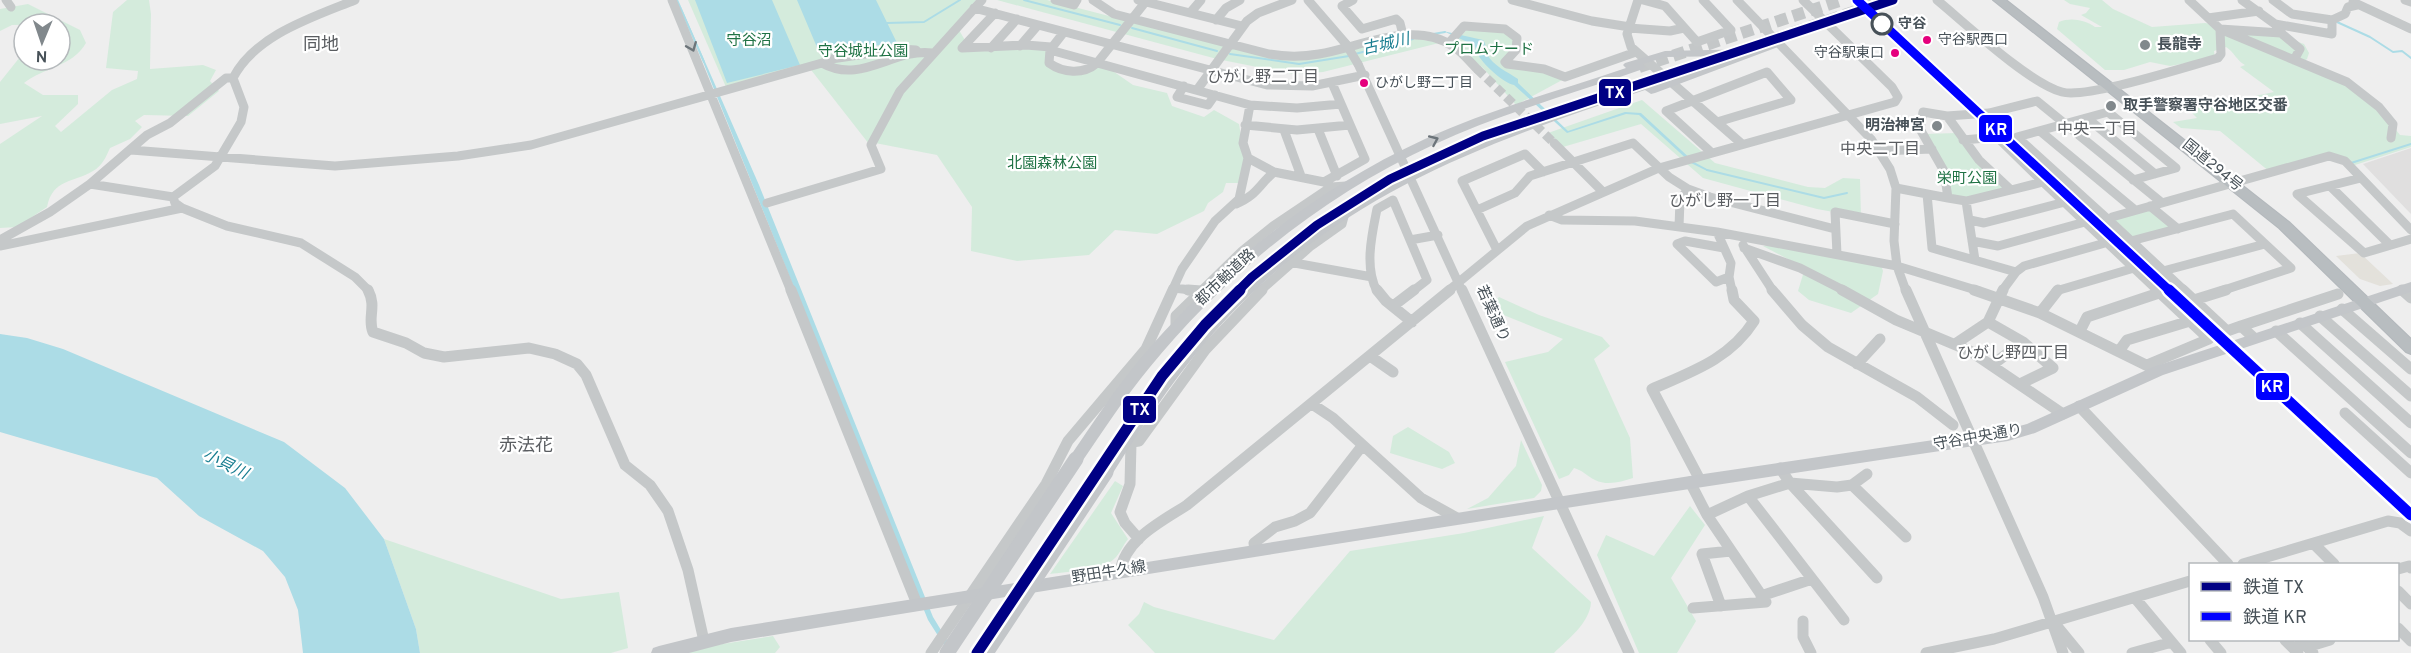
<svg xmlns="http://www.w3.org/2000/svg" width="2411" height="653" viewBox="0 0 2411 653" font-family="Overpass,'Noto Sans JP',sans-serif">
  <rect width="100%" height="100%" fill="#eee"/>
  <path fill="#e3e1db" d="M2360 253 2393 284 2380 286 2360 279 2336 256Z"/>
  <path fill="#e0dfdf" d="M2411 148V214L2363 164Z"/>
  <path fill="#d4ebdc" d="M127 0H149L151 14 150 69 203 65 216 70 210 81 219 91 188 116 144 115 135 121 142 127 130 139 110 148C106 157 102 166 93 171 74 183 53 178 47 207L17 227 0 228V144L42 116 0 124V82L24 52V42V60H60V24L12 25 0 31V9L28 4 80 30 86 43C72 67 44 67 24 83L43 95H78V104L55 126 61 132 112 90 137 79 138 71 106 68 113 12Z
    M688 0H976L919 66 869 144 808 66 726 87Z
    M997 0H1047L1268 57 1402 38H1414L1439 43 1323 72 1292 74 1217 59Z
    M2064 0H2102L2113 9 2152 27 2205 23 2282 36 2304 44 2309 53 2307 59 2302 63 2347 82 2376 105 2400 135 2411 136V147L2355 165 2329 156 2270 172 2220 131 2181 128 2173 122 2197 118 2189 110 2274 92 2240 67 2245 65C2237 61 2234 52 2226 47L2214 51 2215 58 2170 66 2150 62 2124 70H2105L2057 29 2059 22C2071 17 2085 20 2095 27H2102L2081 15 2086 13 2090 8 2070 4Z
    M1469 28 1505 31 1514 38V52L1503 60 1545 71 1564 79 1516 105 1483 68 1453 43Z
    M959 30 966 42 959 48H1045L1052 69 1097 65 1110 69 1133 85 1167 93 1172 106 1204 117 1214 110 1239 124 1245 160 1239 183H1226L1223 192 1208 203 1204 211 1157 234 1115 230 1089 255 1017 261 971 251 972 207 937 155 875 143 904 90Z
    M1642 100 1715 163 1808 187 1825 188 1843 178 1860 179 1861 217 1817 209 1703 178 1641 124 1563 147 1548 133Z
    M1956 133 2005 187 1967 199 1949 195 1925 134Z
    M2150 206 2178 229 2131 241 2112 217Z
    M1763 246H1777L1881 265 1883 271 1878 294 1851 313 1809 300 1798 291 1805 268Z
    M1499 297 1539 315 1602 337 1610 346 1594 359 1630 438 1633 478C1621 482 1607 486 1595 480 1587 476 1582 470 1574 468L1569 475 1559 479 1505 362 1548 352 1563 339 1501 314 1491 304Z
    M1408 427 1449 452 1455 463 1442 469 1390 453 1393 436Z
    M1521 440 1542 485 1541 491 1534 498 1467 509 1488 498 1516 466Z
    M1115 481 1123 486 1111 513 1128 539C1123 545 1120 554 1114 559 1103 570 1066 572 1050 574Z
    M1690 506 1705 525 1671 578 1696 621 1677 653H1639L1597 555 1606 535 1654 556Z
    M1544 516 1532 548 1591 602C1590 623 1568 639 1554 653H1155L1128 625 1139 614 1144 602 1154 607 1274 640 1350 551 1464 533Z
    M384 539 561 599 619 592 628 648 611 653H420L416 629Z
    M773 636 780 647 775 653H687L716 645Z"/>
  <path fill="#acdce6" d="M678 0 759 185 933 617 955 653H949L928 620Z
    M695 0H772L800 65 727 83Z
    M797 0H876L897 43 819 52Z
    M1443 31 1483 40C1487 45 1485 49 1487 54 1493 66 1508 72 1518 79V83L1568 131 1625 112 1641 113 1694 162 1707 169V171L1691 163 1639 115 1626 114 1567 133 1514 85C1505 84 1481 63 1478 54 1476 51 1476 48 1474 45Z
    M0 334 27 338 63 349 284 442 345 488 384 539 416 629 420 653H303L298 610 285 577 263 551 199 516 157 478 0 432Z"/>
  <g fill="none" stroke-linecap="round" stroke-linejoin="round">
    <path stroke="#acdce6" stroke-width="2" d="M677 0 704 62
      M1024 0 1120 25
      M2337 22 2370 37 2393 52 2402 51 2411 58
      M887 23 924 22 960 0
      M1132 28 1217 51
      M1433 34 1445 32
      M1230 54 1299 64 1349 56
      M1355 54 1413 39
      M2351 163 2411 144
      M1707 170 1824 198 1847 193"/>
    <path stroke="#c4c7c8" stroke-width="9" stroke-dasharray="9 4.5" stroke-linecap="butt" d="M1477 69 1554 143"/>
    <path stroke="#c4c7c8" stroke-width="12" stroke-dasharray="12 6" stroke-linecap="butt" d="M1639 67 1842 0
      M1658 82 1716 59 1888 0"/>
    <g stroke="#b3b8bc" stroke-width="2">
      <path id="highway" d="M1993 0H2006L2289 222 2411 339V354L2406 352 2279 228Z"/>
    </g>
    <path stroke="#c5c8c9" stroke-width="9" d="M6 0 11 7
      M672 0 791 291
      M1055 0 1074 5 1077 0
      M1093 0 1114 14 1269 54C1286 57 1302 57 1319 54 1361 47 1414 19 1454 47 1462 52 1470 62 1477 69
      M1138 0 1242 26
      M1308 0 1346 44
      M1353 0 1342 6 1362 29 1396 19 1400 23 1403 35
      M1512 0 1592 21 1630 27
      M1638 0 1627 34 1631 47 1742 144
      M1643 0 1665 6 1697 42 1731 30 1703 0
      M1737 0 1871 139 1890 169 1896 188 1894 241 1897 266 1906 291
      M1937 0C1966 24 2029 83 2062 92 2087 99 2188 66 2218 58L2221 54 2220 29 2281 33
      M2189 0 2220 29 2347 82 2379 107 2393 124 2391 138
      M2242 0 2275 24 2281 33 2300 49 2294 60
      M2273 0 2292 14 2332 20
      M2405 0 2411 2
      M2353 2 2411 29
      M974 8 1267 85 1312 86 1365 75
      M995 13 962 48 1026 45 1051 47
      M1190 13 1201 0
      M2208 18 2259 11
      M1216 20 1226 8 1240 0
      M2275 24 2332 34V20L2345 14 2348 7 2357 5
      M1629 28 1670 31 1684 28
      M1064 32 1050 50 1250 105 1297 108 1341 104
      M1448 44 1464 26 1505 29 1517 38 1516 50 1505 62 1507 64 1544 69 1565 77 1636 52
      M1020 46 1038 25
      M991 48 1017 19
      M1050 50 1049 63C1063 73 1083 75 1097 63
      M822 63 831 59 900 49 916 50
      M1097 63 1147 0
      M1358 64 1462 291
      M226 78H233L244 107 241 122 215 166 173 197 90 184 147 135 170 123Z
      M233 78C255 35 313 17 355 0
      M1184 86 1177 97 1208 105 1215 95
      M1197 90 1247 21 1258 13 1292 0
      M1250 105 1243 143 1248 158 1274 172 1324 182 1365 159 1332 83
      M1947 116 1923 112 1920 129 1944 171 1948 198 1966 201 2011 190
      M2087 118 2155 174
      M1245 125 1297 130 1350 125
      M1318 129 1337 176
      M1284 130 1301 176
      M2040 131 2135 210
      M2017 137 2108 112 2176 168 2133 180
      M2017 137 2111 222
      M1963 140 1997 137 2043 182
      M1554 143 1602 191
      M131 150 335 166 458 156 531 145 822 63C861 85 893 48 932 53
      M1880 151 1932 149
      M1712 153 1666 111 1767 72 1791 100 1717 122
      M2361 178 2297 194 2364 253 2411 239
      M2330 186 2390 245
      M1896 188 1948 198
      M1927 194 1932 248 2016 272
      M173 197 175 203 182 208 227 226 301 243 355 277 369 291
      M1966 201 1975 260
      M767 203 881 169 871 145 900 91 982 0
      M1236 204C1257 195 1258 186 1274 172
      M2150 206 2178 229
      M1477 210 1515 193 1530 176 1633 143 1669 177 1688 189 1710 197 1835 229
      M1549 215 1562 220 1635 221 1717 232 1897 266 1979 291
      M1970 220 1984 223 2065 202
      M1679 227 1680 200 1688 189
      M1717 232 1731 263 1729 277 1732 291
      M0 240 50 212 90 184
      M1410 240 1438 235
      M1972 241 1998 246 2085 222
      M2131 241 2233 214 2291 268 2221 291
      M1743 245 1773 291
      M0 246 182 208
      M1724 248 1685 241 1677 244 1716 282 1729 277
      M1744 248 1800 268 1845 291
      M1497 250 1462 181 1525 154 1543 172
      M1837 254 1835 212 1895 224
      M1289 262 1372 277
      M2163 271 2265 244
      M1173 288 1201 291
      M1172 291 1182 269 1215 221 1239 199 1248 158
      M1201 291 1242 251 1273 226 1331 187 1346 186
      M1260 291 1311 246 1342 224 1345 213
      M1377 291C1364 267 1372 234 1377 209L1393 200 1427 280 1413 291
      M1448 291 1527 226 1659 168 1895 102 1898 97 1892 87 1803 0
      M2002 291 2016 272 2024 266 2105 243
      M2056 291 2134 268
      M2158 291 2043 182 2011 190 1979 160 1947 116 1989 113 2037 101 2161 202
      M2185 291 2111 222 2112 217 2329 156 2345 161 2411 230"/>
    <path stroke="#c5c8c9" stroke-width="11" d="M368 290C377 307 367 318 373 332L406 343 424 353 444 357 529 348 555 354 577 364 586 375 625 465 650 485 668 511 688 570 704 641
      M791 290 917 604
      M1188 290 1201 291
      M1377 290 1386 301 1412 322
      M1462 290 1629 653
      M1772 290 1802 325 1828 347 1917 397 1953 425
      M1842 290 1896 320 1970 351 2063 414
      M1906 290 2043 597 2063 653
      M1974 290 2040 313 2152 368
      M2183 290 2227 331 2241 326 2254 338
      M2402 290 2411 298
      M2194 300 2226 290
      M1393 306 1414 290
      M2342 309 2411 369
      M2040 313 2058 290
      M2320 316 2411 396
      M1988 322 2023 342 1992 365
      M2300 323 2411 423
      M2241 326 2338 294
      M1176 328V316L1203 290
      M2080 331 2087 317 2162 292
      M2276 331 2411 453
      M1955 344 1988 322 2003 290
      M2119 351 2127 340 2190 321
      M1370 356 1393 372
      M1857 364 1880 339
      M2147 365 2209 339 2157 290
      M2020 384 2053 368 2023 342
      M1312 404 1333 418 1421 498 1457 518
      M2079 406 2228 564
      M2345 413 2411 473
      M1134 438 1131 443 1130 484 1120 512 1125 523 1139 539
      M1125 443 1139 441 1205 350 1262 290
      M1780 468 1790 483 1877 578
      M1700 480 1652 389C1691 372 1730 359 1754 321L1734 300 1732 290
      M1690 482 1707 515 1766 602 1693 608
      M1852 485 1906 537
      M1748 496 1844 620
      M1707 515 1748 496 1790 483 1837 487 1852 485 1867 474
      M2314 544 2334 564
      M1255 550 1254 543 1275 527 1295 521 1310 513 1362 446
      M2243 564 2388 521 2400 523 2411 531
      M2398 569 2409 566 2411 568
      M1120 572C1125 539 1161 522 1187 505L1450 290
      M2398 591 2411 604
      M1761 596 1812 579
      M2135 598 2181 653
      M1721 606 1702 554 1731 551
      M1803 621V637L1811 653
      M2056 625 2079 653
      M2398 628 2411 641
      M2210 640 2221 653
      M2285 640 2298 653
      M2300 640 2313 653
      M2307 647 2330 640
      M931 653 1046 484 1068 441 1146 349 1173 290
      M1926 653 1994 639 2190 581
      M2132 653 2172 642"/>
    <path fill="#c3c6c9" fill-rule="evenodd" d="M1779 40 1784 43 1783 45 1655 93 1651 94 1645 90C1488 142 1347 192 1230 315 1184 363 1146 420 1111 476L1106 478 1101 476 1099 472 1101 468C1136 412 1174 356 1221 308 1345 180 1489 134 1654 80L1658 78 1663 82 1734 56 1666 57 1643 64 1645 67 1643 69C1573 94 1501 113 1433 145 1323 196 1227 273 1150 367 1125 397 1103 431 1081 463L1076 465 1071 463 1069 459 1071 455C1093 423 1115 389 1140 359 1219 266 1314 190 1425 139 1490 109 1559 91 1626 68L1623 65 1625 63 1665 51 1753 49Z
      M2411 282V292L2163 375 2035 433 2008 441C1582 504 1156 572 731 642L689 653H651L653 648 659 646 731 628 1690 476 2008 429 2027 424 2153 367Z"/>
    <use href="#highway" fill="#b8bdc0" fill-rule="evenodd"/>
    <path stroke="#c5c8c9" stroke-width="9" d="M1346 44 1358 64"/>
    <path stroke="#c3c6c9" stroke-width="15" d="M947 653 1076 459
      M986 653 1106 472"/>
    <g stroke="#fff" stroke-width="13">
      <path id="rail-1-far1" d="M1238 291 1252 277 1317 225 1390 179 1483 136 1893 0"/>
    </g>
    <g stroke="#fff" stroke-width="16">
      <path id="rail-1" d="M977 653 1162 376 1205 325 1240 290"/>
    </g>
    <g stroke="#fff" stroke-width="13">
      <path id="rail-2-far1" d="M1857 0 2170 291"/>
    </g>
    <g stroke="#fff" stroke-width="16">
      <path id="rail-2" d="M2169 290 2411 515"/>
    </g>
    <use href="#rail-1-far1" stroke="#000084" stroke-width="9"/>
    <use href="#rail-1" stroke="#000084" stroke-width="11"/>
    <use href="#rail-2-far1" stroke="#00f" stroke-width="9"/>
    <use href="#rail-2" stroke="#00f" stroke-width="11"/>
  </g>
  <defs><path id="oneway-chevron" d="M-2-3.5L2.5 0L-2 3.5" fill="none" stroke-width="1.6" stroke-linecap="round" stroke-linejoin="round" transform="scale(1.5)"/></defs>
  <use stroke="#6d757a" href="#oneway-chevron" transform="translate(692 47) rotate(68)"/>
  <use stroke="#6c747a" href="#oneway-chevron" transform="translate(1434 140) rotate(-24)"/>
  <circle fill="#fff" stroke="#475158" stroke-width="3" cx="1882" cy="24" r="10"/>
  <g fill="#e5007d" stroke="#fff" stroke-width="2">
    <circle cx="1927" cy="40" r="5"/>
    <circle cx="1895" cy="53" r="5"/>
    <circle cx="1364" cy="83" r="5"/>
  </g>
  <g fill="#81888c" stroke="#fff" stroke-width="2">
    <circle cx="2145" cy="45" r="6"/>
    <circle cx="2111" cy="106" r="6"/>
    <circle cx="1937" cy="126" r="6"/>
  </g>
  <g text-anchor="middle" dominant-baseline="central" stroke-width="4.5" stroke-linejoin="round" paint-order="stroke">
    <g font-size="14" font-weight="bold" fill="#475158" stroke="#fff" text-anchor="start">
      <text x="1898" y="24">守谷</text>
    </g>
    <g font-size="14" fill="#475158" stroke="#fff" text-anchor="start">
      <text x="1938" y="40">守谷駅西口</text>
      <text x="1884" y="53" text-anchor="end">守谷駅東口</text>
      <text x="1375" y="83">ひがし野二丁目</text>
    </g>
    <g font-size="15" fill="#1f7244" stroke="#fff">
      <text x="749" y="41">守谷沼</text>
      <text x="1489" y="50">プロムナード</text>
      <text x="863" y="52">守谷城址公園</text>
      <text x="1052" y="164">北園森林公園</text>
      <text x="1967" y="179">栄町公園</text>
    </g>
    <g font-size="15" font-weight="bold" fill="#475158" stroke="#fff" text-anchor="start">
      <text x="2157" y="45">長龍寺</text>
      <text x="2123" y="106">取手警察署守谷地区交番</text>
      <text x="1925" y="126" text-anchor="end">明治神宮</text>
    </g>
    <g font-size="15" fill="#475158" stroke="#fff">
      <text transform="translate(2212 166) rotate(39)">国道294号</text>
      <text transform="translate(1226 278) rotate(-43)">都市軸道路</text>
      <text transform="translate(1492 314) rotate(66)">若葉通り</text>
      <text transform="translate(1978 438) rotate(-10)">守谷中央通り</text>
      <text transform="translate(1109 573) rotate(-9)">野田牛久線</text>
    </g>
    <g font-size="16" font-style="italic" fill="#197e91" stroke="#fff">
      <text transform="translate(1386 45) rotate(-13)">古城川</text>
      <text transform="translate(225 465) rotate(26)">小貝川</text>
    </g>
    <g font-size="16" fill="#5a5d61" stroke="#fff">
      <text x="1263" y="78">ひがし野二丁目</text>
      <text x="2097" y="130">中央一丁目</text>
      <text x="1880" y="150">中央二丁目</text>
      <text x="1725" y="202">ひがし野一丁目</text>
      <text x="2013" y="354">ひがし野四丁目</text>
    </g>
    <g font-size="18" fill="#5a5d61" stroke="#fff">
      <text x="321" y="45">同地</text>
      <text x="526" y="446">赤法花</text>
    </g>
  </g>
  <g stroke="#fff" stroke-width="2">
    <rect x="1598" y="78" width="34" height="29" rx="6" fill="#000084"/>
    <rect x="1978" y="114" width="35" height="29" rx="6" fill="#00f"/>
    <rect x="2255" y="372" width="35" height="29" rx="6" fill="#00f"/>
    <rect x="1122" y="395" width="35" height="29" rx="6" fill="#000084"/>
  </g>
  <g font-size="16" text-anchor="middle" font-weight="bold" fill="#fff">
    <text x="1615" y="98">TX</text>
    <text x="1996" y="135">KR</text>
    <text x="2272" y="392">KR</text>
    <text x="1140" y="415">TX</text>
  </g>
  <rect x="2189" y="563" width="210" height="78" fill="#ffffff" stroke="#b5b9bc" stroke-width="1.5"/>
  <rect x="2201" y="582" width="30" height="9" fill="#000084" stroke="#b5b9bc" stroke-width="1.5"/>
  <text x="2243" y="593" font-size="18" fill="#475158">鉄道 TX</text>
  <rect x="2201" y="612" width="30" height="9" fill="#0000ff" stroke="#b5b9bc" stroke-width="1.5"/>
  <text x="2243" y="623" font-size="18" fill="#475158">鉄道 KR</text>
  <g transform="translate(42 42) rotate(182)"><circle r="28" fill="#ffffff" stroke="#b5b9bc" stroke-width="1.5"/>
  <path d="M0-4.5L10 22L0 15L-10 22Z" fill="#81888c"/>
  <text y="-9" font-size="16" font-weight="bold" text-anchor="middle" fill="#475158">N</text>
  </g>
</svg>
